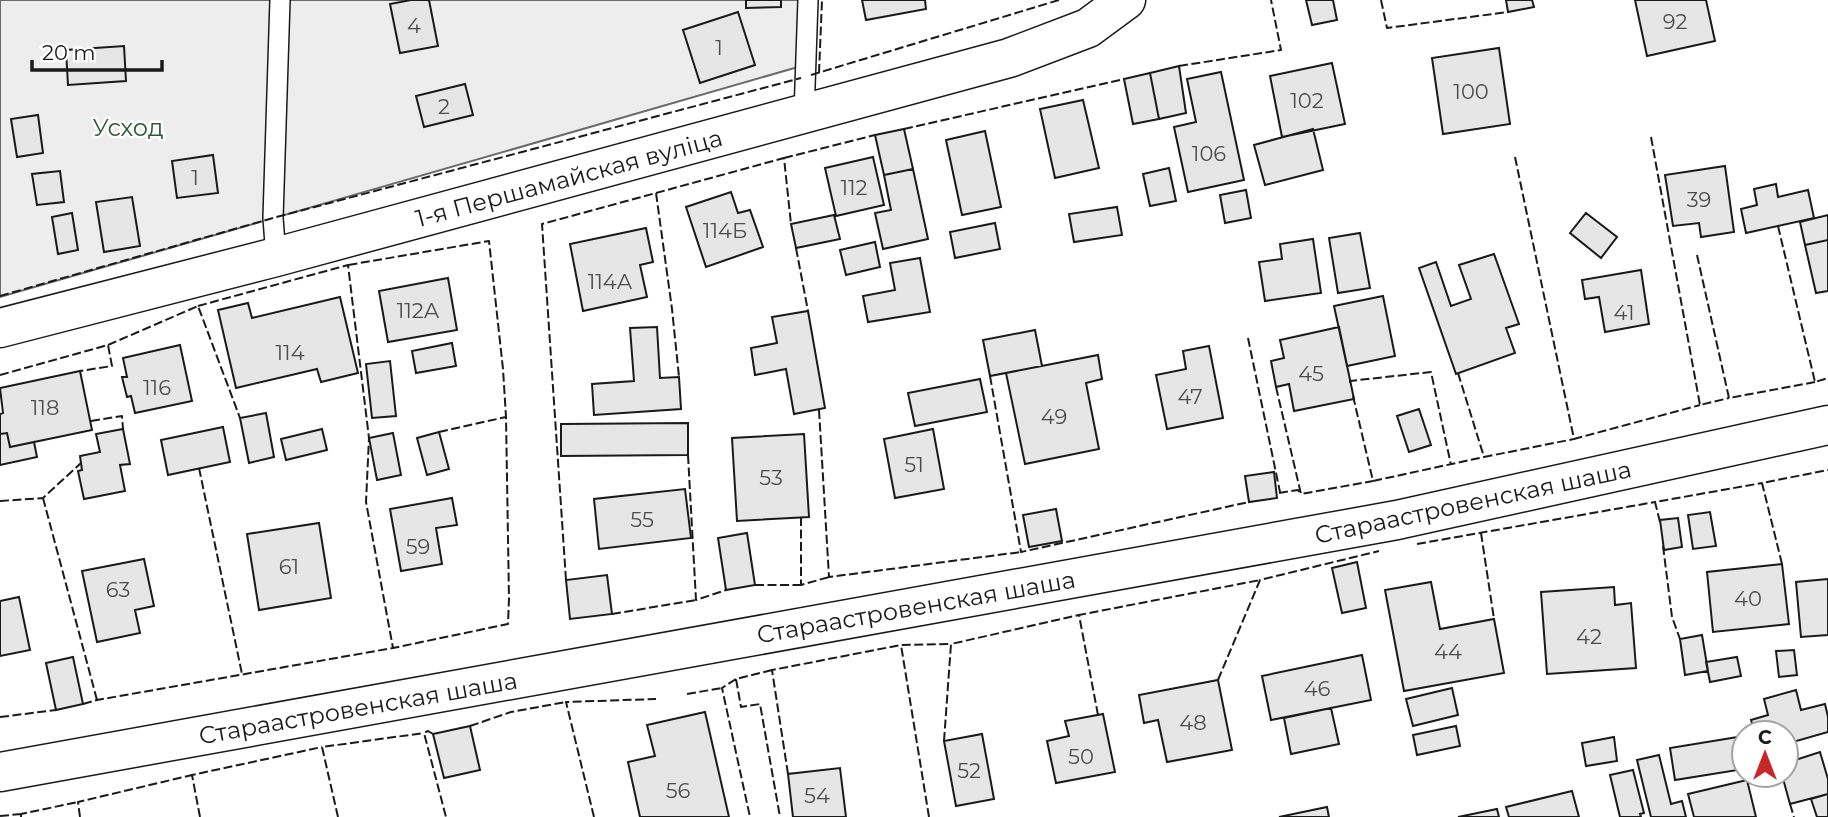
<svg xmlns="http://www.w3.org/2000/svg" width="1828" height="817" viewBox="0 0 1828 817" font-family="Montserrat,sans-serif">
  <rect width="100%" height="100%" fill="#fff"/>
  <path fill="#ededed" stroke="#6a6a6a" stroke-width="2" d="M0 0H814L812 63 0 297Z"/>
  <path fill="#e6e6e6" stroke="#1a1a1a" stroke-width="2" d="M411 0H429L438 46 400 53 390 4Z
    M746 0H781V7L746 8Z
    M862 0H925L926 9 866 20Z
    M1306 0H1333L1337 20 1312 25Z
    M1506 0H1532L1534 7 1508 12Z
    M1635 0H1706L1715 41 1647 56Z
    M738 12 755 65 700 83 683 30Z
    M124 46 126 81 68 85 66 50Z
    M1499 48 1510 124 1443 134 1432 58Z
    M1332 63 1345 124 1282 137 1270 76Z
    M1179 66 1186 113 1159 119 1150 73Z
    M1221 72 1244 180 1188 192 1174 127 1196 122 1187 79Z
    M1150 73 1159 119 1133 124 1124 79Z
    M465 84 473 115 424 127 416 96Z
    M1083 100 1099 168 1055 178 1040 109Z
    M38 115 43 153 17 157 11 119Z
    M904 129 913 169 884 175 875 135Z
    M1313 129 1323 170 1265 185 1254 145Z
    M985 131 1001 207 962 215 946 140Z
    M213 155 218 193 177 198 172 161Z
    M873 157 884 205 836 216 825 168Z
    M1725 166 1734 232 1701 237 1699 223 1673 226 1665 175Z
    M1169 168 1176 201 1150 206 1143 174Z
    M913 169 928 239 883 249 875 213 891 210 884 175Z
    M60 171 64 202 37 205 32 174Z
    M1776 184 1778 197 1808 190 1814 218 1746 233 1741 209 1757 205 1754 189Z
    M1246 190 1251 218 1225 223 1220 195Z
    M731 192 738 213 750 210 763 247 706 267 686 207Z
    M132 197 140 246 104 252 96 202Z
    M1117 207 1122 235 1074 242 1069 214Z
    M72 213 78 250 58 254 52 217Z
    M1586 213 1617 237 1601 258 1570 233Z
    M834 215 840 239 796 248 791 224Z
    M1828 215V240L1805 245 1800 222Z
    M995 223 1000 249 955 258 950 232Z
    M646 228 653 262 640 265 647 297 583 311 570 244Z
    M1360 233 1370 288 1338 293 1329 238Z
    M1313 239 1321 293 1265 301 1259 262 1282 259 1280 244Z
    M1828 240V291L1816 293 1805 245Z
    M875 242 880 267 846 275 840 250Z
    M1494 254 1519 324 1506 328 1515 353 1456 374 1419 268 1436 262 1451 306 1471 299 1459 265Z
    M920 258 930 312 868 322 863 296 895 290 890 263Z
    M1641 270 1649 324 1605 332 1599 297 1585 299 1582 280Z
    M448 278 457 330 388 342 379 291Z
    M1383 296 1395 356 1347 366 1334 306Z
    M340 297 358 373 321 382 317 369 236 388 218 310 248 303 252 318Z
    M808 311 825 408 794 414 786 369 755 375 751 348 777 343 772 317Z
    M657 327 660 378 679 377 681 409 594 415 592 384 634 381 630 328Z
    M1339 327 1354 399 1294 411 1289 384 1276 387 1271 361 1284 358 1280 340Z
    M1035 330 1042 366 990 376 983 340Z
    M452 343 456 366 416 373 412 351Z
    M180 345 192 401 135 413 131 396 127 397 122 377H127L123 358Z
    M1209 346 1223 418 1167 429 1156 375 1186 369 1183 351Z
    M1098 355 1102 379 1086 383 1099 449 1025 464 1006 373Z
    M390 361 396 416 372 418 366 364Z
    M80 371 92 430 10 447 7 433 0 434V414L3 413 0 388Z
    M980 379 987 412 915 426 908 393Z
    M1419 409 1431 445 1409 452 1397 416Z
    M266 413 274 457 249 463 240 418Z
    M688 423V455L561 456V424Z
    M223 427 230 462 168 475 161 440Z
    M123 429 130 464 120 465 125 491 84 499 78 471 82 470 80 456 100 452 96 434Z
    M322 429 327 450 286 460 281 439Z
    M933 429 944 489 895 498 884 439Z
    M439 432 449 469 427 475 417 438Z
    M7 433 10 447 34 442 37 457 0 465V434Z
    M393 433 401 475 377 480 369 438Z
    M804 434 809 517 737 521 732 438Z
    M1274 472 1277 498 1249 502 1245 476Z
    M685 489 691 538 599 549 594 499Z
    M452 498 457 525 436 528 442 564 401 571 390 509Z
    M1056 509 1062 541 1029 547 1023 515Z
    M1710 512 1716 546 1693 549 1688 515Z
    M1678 518 1682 547 1664 550 1660 520Z
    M319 523 331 598 259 610 247 534Z
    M747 533 755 585 726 590 718 538Z
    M144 559 154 606 135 610 140 633 97 642 82 571Z
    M1357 562 1366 608 1342 613 1332 568Z
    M1782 564 1789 624 1713 632 1707 572Z
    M607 575 612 614 570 619 566 580Z
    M1828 579V635L1801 637 1796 582Z
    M1431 582 1440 629 1494 619 1504 673 1404 691 1385 590Z
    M1614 587 1615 605 1631 603 1636 668 1547 674 1541 592Z
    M19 597 30 650 0 656V601Z
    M1702 635 1708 671 1685 675 1680 639Z
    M1794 650 1797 675 1779 677 1776 651Z
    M1362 655 1371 700 1271 720 1262 676Z
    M73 657 83 704 56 710 46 663Z
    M1737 657 1741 676 1710 682 1706 662Z
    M1218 680 1232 750 1167 762 1158 720 1144 723 1139 695Z
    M1452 688 1458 715 1413 726 1406 699Z
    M1796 690 1801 710 1825 704 1828 717V732L1786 744V733H1755L1751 720 1768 715 1764 699Z
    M1331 708 1339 744 1291 754 1284 718Z
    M705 712 729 817H640L628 762 655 756 647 725Z
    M1103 714 1115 772 1056 783 1047 741 1069 736 1065 721Z
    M470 726 480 770 444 778 433 734Z
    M1456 726 1460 746 1417 755 1413 735Z
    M982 734 994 799 956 806 944 741Z
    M1744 736V769L1675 780 1670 748Z
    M1614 737 1617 761 1586 766 1582 743Z
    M1820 752 1828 779V794L1790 804 1782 775H1786V763Z
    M1659 755 1671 804 1682 801 1686 817H1651L1637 760Z
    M840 768 846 817H793L788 774Z
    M1633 770 1644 813 1640 814 1641 817H1620L1610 775Z
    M1747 780 1756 817H1694L1688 794Z
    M1572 791 1579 817H1509L1506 807Z
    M1828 794V817H1817L1811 799Z
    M1327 807 1329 817H1279Z
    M1497 809 1499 817H1458Z"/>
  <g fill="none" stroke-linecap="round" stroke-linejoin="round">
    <g stroke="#1a1a1a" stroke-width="22">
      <path id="service" d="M804 115 808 0
        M276 257 273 218 280 0"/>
    </g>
    <g stroke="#1a1a1a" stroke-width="41">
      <path id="minor" d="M0 328 276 257 1009 58 1088 28 1126 0
        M0 772 1397 520 1828 425"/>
    </g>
    <use href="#service" stroke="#fff" stroke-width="19"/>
    <use href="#minor" stroke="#fff" stroke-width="38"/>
    <path stroke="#1a1a1a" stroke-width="2" stroke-dasharray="9 3.5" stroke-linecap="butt" d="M1381 0 1387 28 1508 12
      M1179 66 1281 50 1271 0
      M819 73 822 0
      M811 75 1059 0
      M904 129 1124 79
      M1651 137 1700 405 1729 398
      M1515 157 1574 439 1700 405
      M784 158 875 135
      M656 193 784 158 791 224
      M1778 226 1815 382 1828 378
      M796 248 808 311
      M1697 255 1729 398 1815 382
      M0 296 273 218 801 78
      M198 306 348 265 369 438 366 502 393 648
      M1248 338 1280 492
      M108 345 198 306 240 418
      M1458 373 1484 457 1574 439
      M0 375 108 345 112 366 80 371
      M990 376 1021 552 1249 502
      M1350 383V381L1431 372 1451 465
      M1276 387 1301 494 1373 481
      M1353 396 1373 481 1484 457
      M819 410 829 577 1021 552
      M91 421 122 416 123 429
      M439 432 506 417
      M688 455 696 600 726 590
      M199 468 242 674
      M1279 493 1298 490 1301 494
      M43 498 97 700
      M0 501 43 498 81 463
      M801 517V585L829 577
      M1660 522 1655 502 1762 483
      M1481 533 1494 619
      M1417 544 1655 502
      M1663 546 1672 617 1680 639
      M1782 564 1762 483 1828 470
      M566 580 542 224 656 193 672 309 679 377
      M755 585H801
      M612 614 696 600
      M772 670 736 679 741 707 760 704 780 817
      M736 679 722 688 750 817
      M1218 680 1260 580 1379 551
      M687 694 722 688
      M83 704 97 700 393 648 508 624 509 599 506 417 503 369 489 241 348 265
      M1098 715 1079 615 1260 580
      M0 717 56 710
      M470 726 511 712 566 702
      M433 734 428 731 424 733 446 817
      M944 741 951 644 1079 615
      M788 774 772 670 901 645
      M1790 804 1794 817
      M0 816 21 814
      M21 817V814L78 802
      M80 817 78 802 192 775
      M200 817 192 775 322 747
      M338 817 322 747 424 733
      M594 817 566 702 656 699
      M929 817 901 645 951 644"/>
  </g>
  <g text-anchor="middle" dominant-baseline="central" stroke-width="5" stroke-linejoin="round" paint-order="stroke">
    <g font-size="21" fill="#4d4d4d">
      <text x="1675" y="21">92</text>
      <text x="414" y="25">4</text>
      <text x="719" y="47">1</text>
      <text x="1471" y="91">100</text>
      <text x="1307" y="100">102</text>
      <text x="444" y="106">2</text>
      <text x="1209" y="153">106</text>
      <text x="195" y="177">1</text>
      <text x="854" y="187">112</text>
      <text x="1699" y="199">39</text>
      <text x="725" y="230">114Б</text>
      <text x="610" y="281">114А</text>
      <text x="418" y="310">112А</text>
      <text x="1624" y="312">41</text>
      <text x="290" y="352">114</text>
      <text x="1311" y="373">45</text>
      <text x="157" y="387">116</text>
      <text x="1190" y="396">47</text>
      <text x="45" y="407">118</text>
      <text x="1054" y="416">49</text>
      <text x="914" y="464">51</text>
      <text x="771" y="477">53</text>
      <text x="642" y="519">55</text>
      <text x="418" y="546">59</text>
      <text x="289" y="566">61</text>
      <text x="118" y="589">63</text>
      <text x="1748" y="598">40</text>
      <text x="1589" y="636">42</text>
      <text x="1448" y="651">44</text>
      <text x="1317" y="688">46</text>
      <text x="1193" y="722">48</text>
      <text x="1081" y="756">50</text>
      <text x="969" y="770">52</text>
      <text x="678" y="790">56</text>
      <text x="817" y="795">54</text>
    </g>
    <g font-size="24" fill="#2b5a34" stroke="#fff">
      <text x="128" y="127">Усход</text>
    </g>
    <g font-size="24" fill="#1a1a1a" stroke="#fff">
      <text transform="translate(569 178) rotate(-15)">1-я Першамайская вуліца</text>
      <text transform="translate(1473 502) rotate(-12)">Стараастровенская шаша</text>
      <text transform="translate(916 607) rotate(-10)">Стараастровенская шаша</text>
      <text transform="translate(358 708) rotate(-10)">Стараастровенская шаша</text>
    </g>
  </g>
  <g transform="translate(1765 754)"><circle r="33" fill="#ffffff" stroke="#a3a3a3" stroke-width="2"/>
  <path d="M0-5L12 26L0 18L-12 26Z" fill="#c62828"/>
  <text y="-10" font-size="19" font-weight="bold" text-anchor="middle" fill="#1a1a1a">С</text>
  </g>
  <path d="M32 60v10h130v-10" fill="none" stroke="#1a1a1a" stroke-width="3.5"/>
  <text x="42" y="60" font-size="21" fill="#1a1a1a" stroke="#ffffff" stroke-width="5" paint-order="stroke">20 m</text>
</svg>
